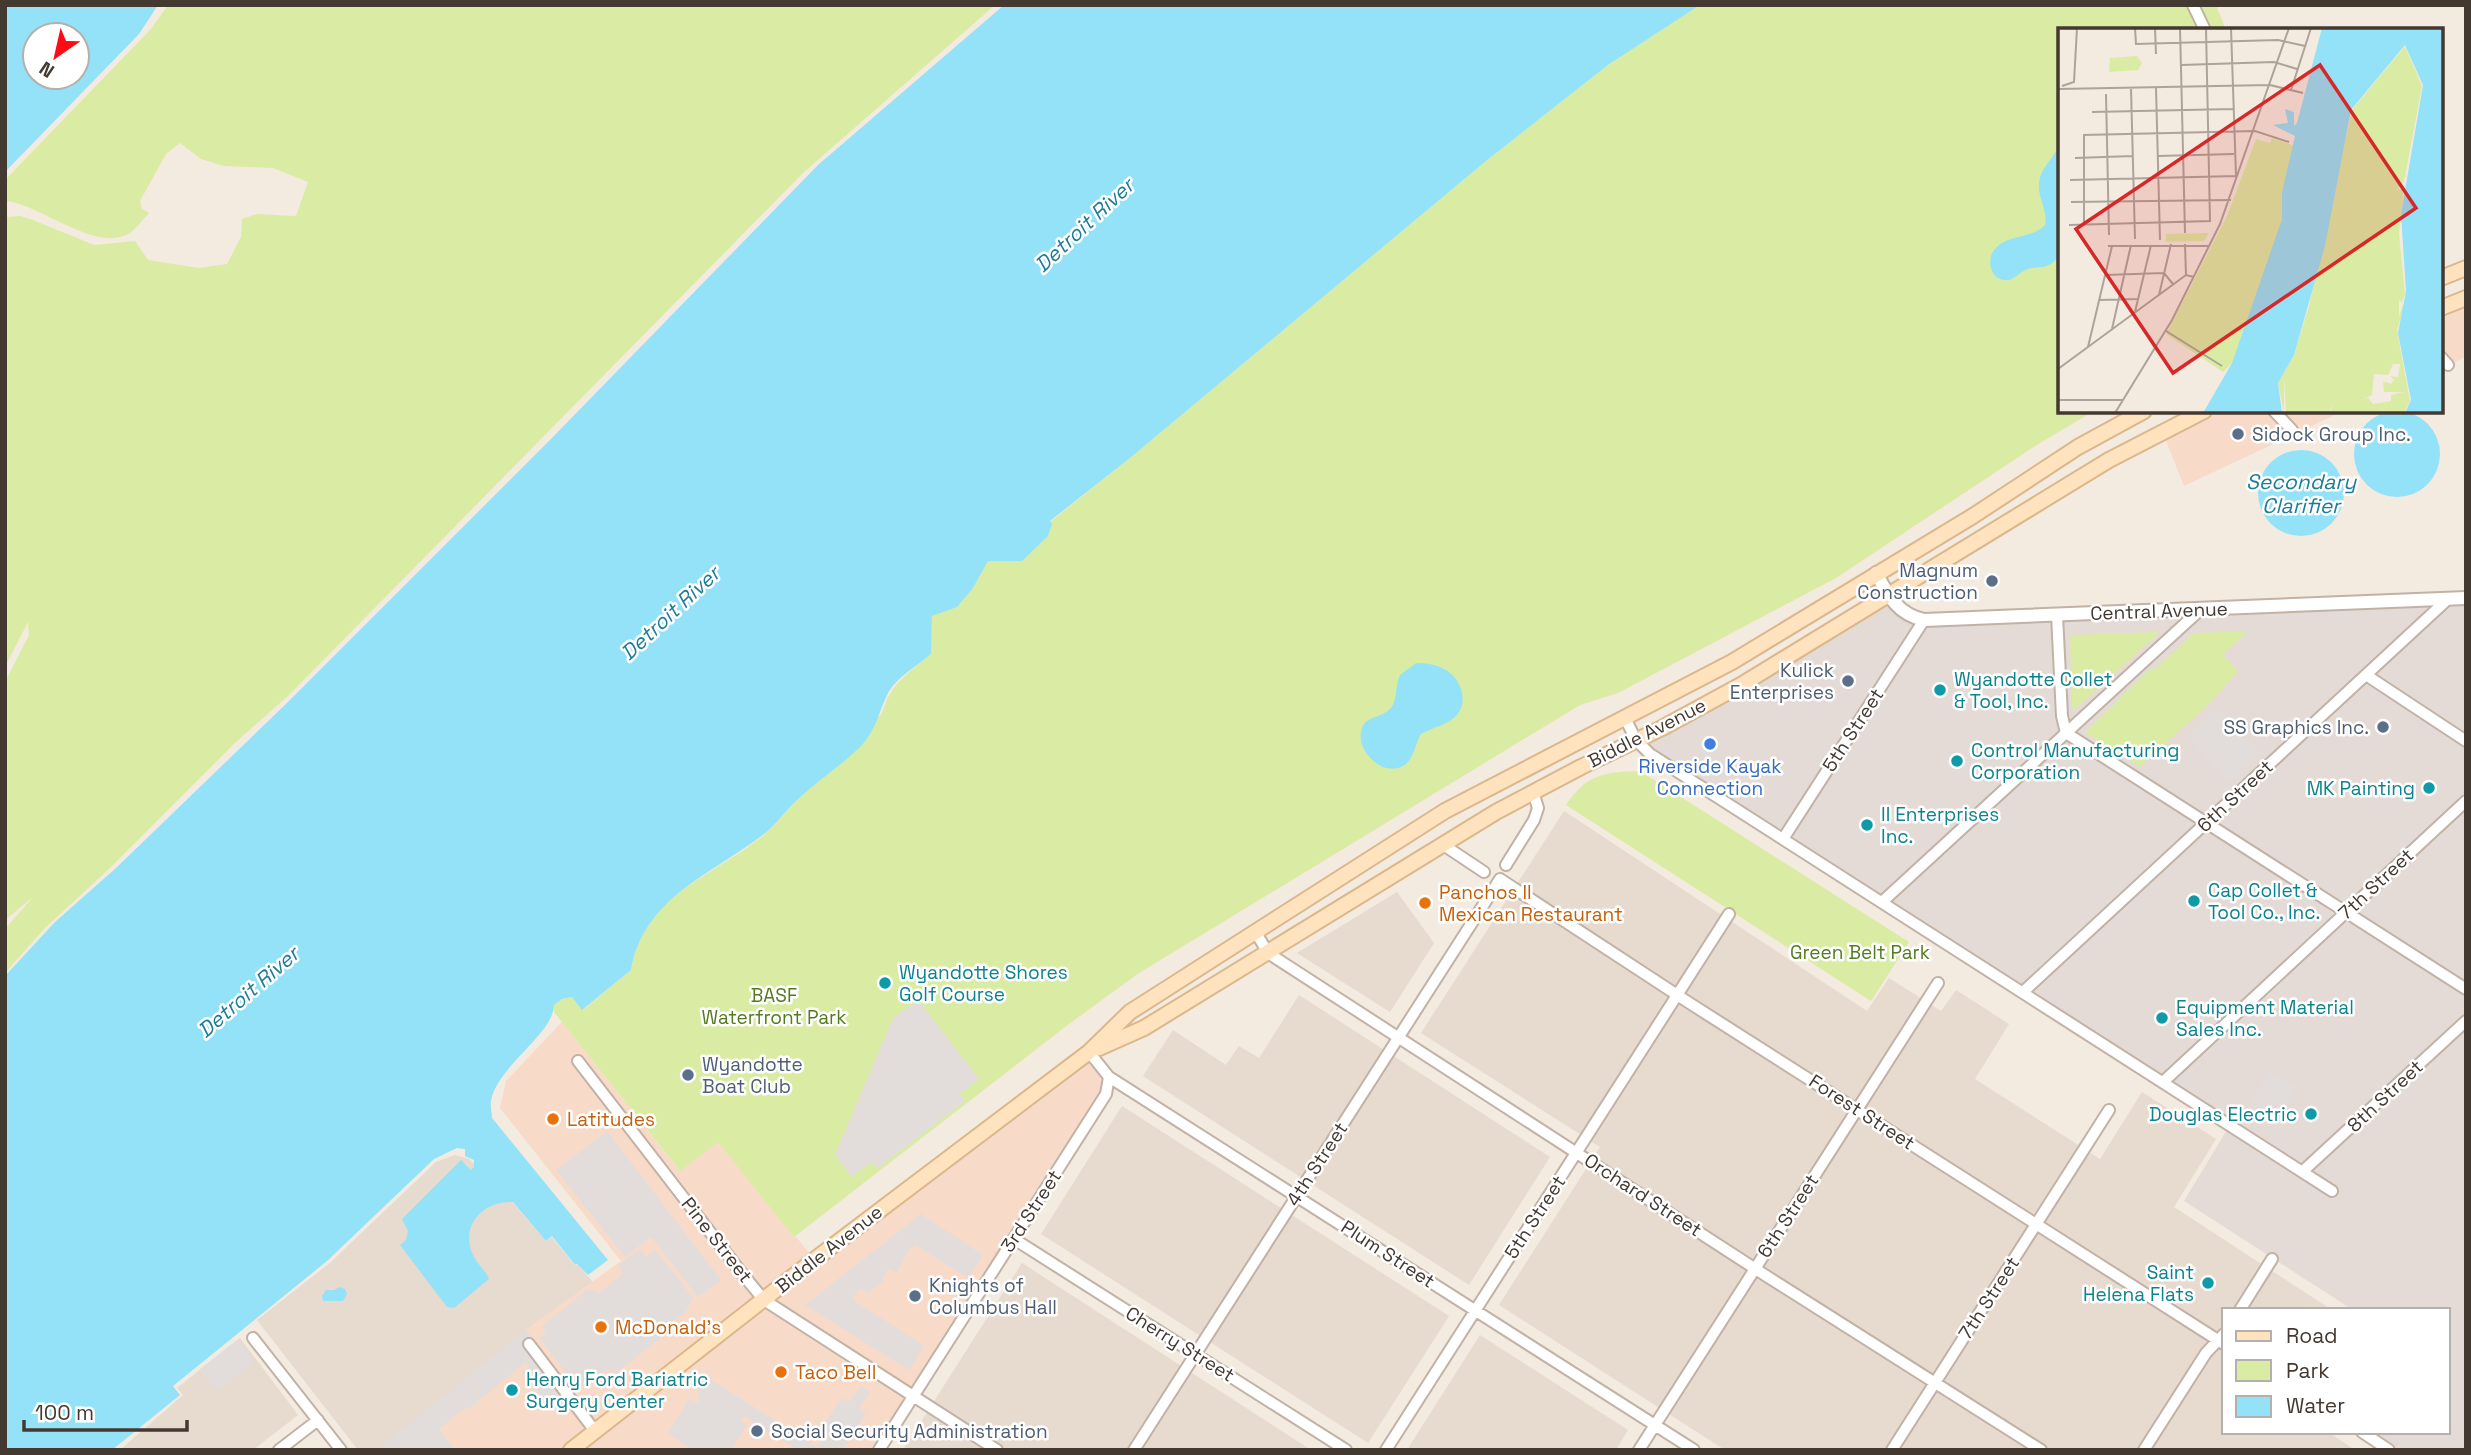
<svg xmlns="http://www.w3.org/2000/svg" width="2471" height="1455" viewBox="0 0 2471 1455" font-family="'Space Grotesk',sans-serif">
  <rect width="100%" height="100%" fill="#f3eae0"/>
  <path fill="#e7dace" d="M1564 811 1867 1011 1889 978 1941 1011 1956 990 2009 1024 1975 1079 2100 1159 2142 1092 2216 1139 2174 1207 2332 1310H2224V1432H2328L2355 1450H1725L1499 1305 1600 1147 1421 1033Z
    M1397 892 1434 943 1390 1012 1297 953Z
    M1299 995 1550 1157 1469 1285 1143 1076 1173 1030 1226 1065 1239 1046 1259 1058Z
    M1122 1106 1449 1316 1368 1443 1041 1234Z
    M455 1155 469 1159 513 1203 546 1241 552 1237 575 1266 578 1265 593 1282 526 1330 378 1450H358L257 1320 330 1263 436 1162Z
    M1022 1263 1311 1450H903Z
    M1480 1335 1628 1430 1616 1450H1407Z
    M240 1338 298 1415 253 1450H120L183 1395 177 1388Z"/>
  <path fill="#f8dac8" d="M2466 298V357L2441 368V308Z
    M2204 411H2343L2184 486 2162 431Z
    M562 1022 679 1170 718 1141 814 1259 1089 1052 1109 1088 879 1450H379L526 1330 621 1261 500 1108 506 1081Z"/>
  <path fill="#e4dbd6" d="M1888 595 1909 617 2466 598V1450H2389L2362 1432H2448V1310H2353L2184 1201 2230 1125 1636 740Z"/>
  <path fill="#daeca4" d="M168 5H995L803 173 289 695 236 742 111 867 45 928 5 973V929L33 897 5 920V682L29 635 28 622 5 667V217L20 216 33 220 94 245 135 241 148 260 199 268 227 264 241 237 242 219 257 214 296 216 308 182 273 168 224 166 201 159 180 143 166 154 140 201 142 209 149 213C143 219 137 228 130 233 96 254 41 204 5 201V180L151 29Z
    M1700 5H2216L2226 30H2060V411H2094L2035 446 1836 578 1618 693 1580 705 1139 973 1069 1024 794 1237 718 1142 680 1171 554 1012V1005L562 999 572 997 583 1010 631 970C646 891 713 878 766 833 778 822 788 809 799 797 827 769 854 741 882 713 892 681 907 675 931 654L932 616 973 588 988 560 1050 522 1130 458 1486 161 1608 65Z
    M2248 631 2223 655 2238 671 2211 702 2140 767 2085 732 2151 668 2154 670 2194 633Z
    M2160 632 2074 710 2072 708 2070 635Z
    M1640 771 1909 942 1871 1001 1566 805C1586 774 1605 772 1640 771Z"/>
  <path fill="#e2ddda" d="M2218 709 2259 753 2228 781 2187 737Z
    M918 1000 979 1079 960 1094 965 1101 891 1158 877 1169 871 1162 852 1177 835 1155 893 1018Z
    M2270 1071 2296 1088 2276 1120 2249 1105Z
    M607 1131 721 1280 698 1297 651 1237 625 1257 556 1170Z
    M921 1214 983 1255 968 1278 915 1245 906 1252 907 1254 896 1273 889 1268 882 1278 884 1280 869 1293 860 1288 852 1299 924 1346 909 1370 805 1305Z
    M640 1249 646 1257 655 1249 693 1298 686 1312 673 1322H669L673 1328 616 1373 607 1369 588 1384 583 1381 579 1389 539 1338 546 1333 542 1326 588 1289 599 1293 623 1273 618 1266Z
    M526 1330 575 1393 553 1411 522 1372 529 1366 525 1363 467 1410 465 1408 439 1429 455 1450H376Z
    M237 1340 254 1362 217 1391 199 1370Z
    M710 1379 817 1447 821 1443 815 1439 841 1398 849 1402 861 1386 870 1392 859 1408 866 1414 843 1450H798L744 1416 740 1420 747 1425 731 1450H691L668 1433 689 1399 698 1403 700 1398 696 1389Z"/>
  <path fill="#94e2f8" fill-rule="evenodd" d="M5 5H158L139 34 5 172ZM77 35V77H35V35Z
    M1004 5H1700L1608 65 1486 161 1130 458 1050 521 1052 524 1048 536 1022 561H988L973 588 957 607 932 616 931 654C917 666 897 677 888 693 879 711 876 730 862 745 842 765 817 781 797 800 785 811 776 825 764 834 711 875 644 897 631 970L582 1010 572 997 562 999 554 1005C553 1035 497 1066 491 1101 490 1106 492 1113 492 1118L608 1260 588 1275 577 1264 575 1265 552 1236 546 1241 513 1202C483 1200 458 1227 474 1257 478 1265 486 1271 489 1279L454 1308 447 1307 400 1245 406 1240 408 1231 402 1219 461 1160 471 1170 474 1167V1160L465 1156V1149L457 1148 434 1159 327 1261 173 1386 180 1395 112 1450H5V976L55 922 116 868 288 702 550 440 818 165Z
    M2060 143 2058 258C2044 271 2044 265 2028 269 2021 271 2016 278 2009 280 1991 283 1985 260 1995 249 2008 234 2032 239 2045 225 2048 210 2038 199 2039 185 2039 168 2055 158 2060 143Z
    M2354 454a43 43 0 1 1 86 0a43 43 0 1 1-86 0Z
    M2258 493a43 43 0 1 1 86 0a43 43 0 1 1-86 0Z
    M1416 663C1426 663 1435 664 1444 669 1460 677 1470 701 1456 716 1446 726 1433 727 1421 734 1415 744 1414 760 1403 766 1383 777 1357 752 1361 732 1364 715 1379 719 1389 710 1398 702 1395 685 1400 675Z
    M340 1287 345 1289 347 1294 343 1301H323L322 1296 326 1290H334Z"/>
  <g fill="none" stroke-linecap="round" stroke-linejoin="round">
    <g stroke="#c1b2a5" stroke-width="14">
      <path id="minor" d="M2193 5 2205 30
        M2441 357 2448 365
        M2274 411 2292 430
        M2057 615 2062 716 2066 733 2466 989
        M2366 675 2466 741
        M1625 718 1636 740 1650 754 2332 1191
        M1783 839 1924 620
        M1442 844 1484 872
        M1506 865 1534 820 1538 808 1533 792
        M1882 902 2201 609
        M1255 931 1268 953 1768 1277 2041 1450
        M2023 992 2448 599
        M1089 1052 1109 1077 1694 1450
        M578 1061 744 1276 764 1300 997 1450
        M2163 1082 2466 801
        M2303 1171 2466 1021
        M1014 1239 1346 1450
        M2240 1310 2272 1259
        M253 1338 341 1450
        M529 1344 595 1431
        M2362 1432 2389 1450
        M279 1450 318 1420
        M879 1450 1106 1094 1109 1077
        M1134 1450 1500 879 1691 1004 2224 1344
        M1386 1450 1729 914
        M1639 1450 1938 983
        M1892 1450 2109 1110
        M2144 1450 2206 1353 2224 1334"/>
    </g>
    <g stroke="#c1b2a5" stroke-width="16">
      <path id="tertiary" d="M1876 573C1888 595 1897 614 1924 620L2466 598"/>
    </g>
    <g stroke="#dbb78c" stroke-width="18">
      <path id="secondary" d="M2441 278 2466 268
        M2441 308 2466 298
        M1099 1048 1144 1028 1496 812 1581 767 1662 728 1741 685 2109 460 2204 411
        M571 1450 814 1260 1089 1052 1130 1012 1445 811 1732 662 1973 516 2078 447 2144 411"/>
    </g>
    <use href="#minor" stroke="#fff" stroke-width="10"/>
    <use href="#tertiary" stroke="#fff" stroke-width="12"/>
    <use href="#secondary" stroke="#ffe3be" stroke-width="14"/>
  </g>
  <g fill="#5c6f8a" stroke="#fff" stroke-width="2.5">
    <circle cx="2238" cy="434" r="7"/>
    <circle cx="1992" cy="581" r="7"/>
    <circle cx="1848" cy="681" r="7"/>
    <circle cx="2383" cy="727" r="7"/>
    <circle cx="688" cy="1075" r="7"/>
    <circle cx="915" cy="1296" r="7"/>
    <circle cx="757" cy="1431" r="7"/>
  </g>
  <g fill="#0f9aa8" stroke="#fff" stroke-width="2.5">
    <circle cx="1940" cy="690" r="7"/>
    <circle cx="1957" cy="761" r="7"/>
    <circle cx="2429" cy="788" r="7"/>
    <circle cx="1867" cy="825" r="7"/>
    <circle cx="2194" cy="901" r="7"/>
    <circle cx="885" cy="983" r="7"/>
    <circle cx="2162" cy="1018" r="7"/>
    <circle cx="2311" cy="1114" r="7"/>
    <circle cx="2208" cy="1283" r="7"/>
    <circle cx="512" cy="1390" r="7"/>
  </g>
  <circle fill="#3f7fe0" stroke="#fff" stroke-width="2.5" cx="1710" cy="744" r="7"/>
  <g fill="#e8710a" stroke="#fff" stroke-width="2.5">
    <circle cx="1425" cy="903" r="7"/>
    <circle cx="553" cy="1119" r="7"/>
    <circle cx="601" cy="1327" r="7"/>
    <circle cx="781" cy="1372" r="7"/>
  </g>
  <g text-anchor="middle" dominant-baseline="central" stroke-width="5" stroke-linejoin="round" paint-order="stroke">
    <g font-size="19" fill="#4e5e75" stroke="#fff" text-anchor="start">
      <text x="2252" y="434">Sidock Group Inc.</text>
      <text x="1978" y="570" text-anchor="end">Magnum<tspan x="1978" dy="22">Construction</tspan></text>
      <text x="1834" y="670" text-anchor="end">Kulick<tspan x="1834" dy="22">Enterprises</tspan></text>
      <text x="2369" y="727" text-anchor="end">SS Graphics Inc.</text>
      <text x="702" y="1064">Wyandotte<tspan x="702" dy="22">Boat Club</tspan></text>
      <text x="929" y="1285">Knights of<tspan x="929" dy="22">Columbus Hall</tspan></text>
      <text x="771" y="1431">Social Security Administration</text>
    </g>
    <g font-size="19" fill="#443931" stroke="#fff">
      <text transform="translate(2159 611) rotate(-2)">Central Avenue</text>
      <text transform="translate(1853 730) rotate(-57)">5th Street</text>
      <text transform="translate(1647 733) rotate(-27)">Biddle Avenue</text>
      <text transform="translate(2235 796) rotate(-43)">6th Street</text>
      <text transform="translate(2376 884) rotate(-43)">7th Street</text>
      <text transform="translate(2385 1096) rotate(-43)">8th Street</text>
      <text transform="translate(1862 1112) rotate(33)">Forest Street</text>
      <text transform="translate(1317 1164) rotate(-57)">4th Street</text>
      <text transform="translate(1643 1195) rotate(33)">Orchard Street</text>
      <text transform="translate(1031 1211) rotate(-57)">3rd Street</text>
      <text transform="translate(1788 1216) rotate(-57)">6th Street</text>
      <text transform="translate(1535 1217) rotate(-57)">5th Street</text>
      <text transform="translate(717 1240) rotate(52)">Pine Street</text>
      <text transform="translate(829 1249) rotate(-38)">Biddle Avenue</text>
      <text transform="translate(1388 1254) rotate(33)">Plum Street</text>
      <text transform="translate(1989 1298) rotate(-57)">7th Street</text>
      <text transform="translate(1180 1344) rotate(32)">Cherry Street</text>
    </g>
    <g font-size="19" fill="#0d838f" stroke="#fff" text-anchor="start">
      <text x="1954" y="679">Wyandotte Collet<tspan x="1954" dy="22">&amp; Tool, Inc.</tspan></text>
      <text x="1971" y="750">Control Manufacturing<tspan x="1971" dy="22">Corporation</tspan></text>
      <text x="2415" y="788" text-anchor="end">MK Painting</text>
      <text x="1881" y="814">II Enterprises<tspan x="1881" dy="22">Inc.</tspan></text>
      <text x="2208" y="890">Cap Collet &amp;<tspan x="2208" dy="22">Tool Co., Inc.</tspan></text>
      <text x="899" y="972">Wyandotte Shores<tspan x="899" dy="22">Golf Course</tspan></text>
      <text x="2176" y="1007">Equipment Material<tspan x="2176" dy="22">Sales Inc.</tspan></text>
      <text x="2297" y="1114" text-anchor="end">Douglas Electric</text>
      <text x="2194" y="1272" text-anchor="end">Saint<tspan x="2194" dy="22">Helena Flats</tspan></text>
      <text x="526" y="1379">Henry Ford Bariatric<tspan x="526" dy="22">Surgery Center</tspan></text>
    </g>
    <g font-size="19" fill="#366cbe" stroke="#fff">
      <text x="1710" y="766">Riverside Kayak<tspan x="1710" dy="22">Connection</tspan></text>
    </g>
    <g font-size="19" fill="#c56008" stroke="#fff" text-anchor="start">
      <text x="1439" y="892">Panchos II<tspan x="1439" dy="22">Mexican Restaurant</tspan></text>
      <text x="567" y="1119">Latitudes</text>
      <text x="615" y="1327">McDonald's</text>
      <text x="795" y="1372">Taco Bell</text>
    </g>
    <g font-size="19" fill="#547b1f" stroke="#fff">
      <text x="1860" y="952">Green Belt Park</text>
      <text x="774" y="995">BASF<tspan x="774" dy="22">Waterfront Park</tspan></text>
    </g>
    <g font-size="21" font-style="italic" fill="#1d7c98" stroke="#fff">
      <text transform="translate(1084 225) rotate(-43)">Detroit River</text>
      <text x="2301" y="481">Secondary<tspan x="2301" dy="24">Clarifier</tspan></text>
      <text transform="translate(670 613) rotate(-43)">Detroit River</text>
      <text transform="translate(248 992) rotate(-41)">Detroit River</text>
    </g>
  </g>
  <g transform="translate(2058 28)">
    <rect width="385" height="385" fill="#f3eae0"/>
    <path d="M347 18 364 58 346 154 338 162 346 160 341 206 347 266 344 274 341 272V289L345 276V282L339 302 352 373 346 385H272L276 371 271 385H228L226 350V385L220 355 236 327 251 278 294 82ZM335 336H342L340 349 332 348 336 352 333 356 325 353 326 364H346L333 367V373L315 376 310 370 304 372 314 367 316 346 330 347ZM79 28 84 35 80 42 51 44 52 30ZM214 110 237 118 228 149 224 191 196 281 174 335 165 344 108 306 169 188 198 111 212 115ZM151 205 146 213 108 214V206Z" fill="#daeca4" fill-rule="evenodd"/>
    <path d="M264 0H385V385H347L353 372 340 305 348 263 343 186 365 57 347 17 293 82 267 218 236 327 220 355 224 385H145L174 335 224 191V164L237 108 215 97 230 95 227 81 236 84V98L239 95Z" fill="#94e2f8"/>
    <path fill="none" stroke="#ada39a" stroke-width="2" d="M77 0 78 16 220 12 247 18M97 0 98 26M122 0 127 205M173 0 178 148M123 37 216 34 239 41M212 57 245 65M4 58 16 54 19 0M98 60 102 212M0 61 212 57M73 61 77 211M233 62 253 0M48 66 51 207M34 84 175 81M100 128 176 126M17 130 75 128M12 152 179 148M13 174 173 172M26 196V107L197 103 231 114M11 197 152 193 148 0M127 216 128 247M50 218H151M47 247 106 245 115 256M101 267 113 216M41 272 81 271M77 284 93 217M54 301 73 217M108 303 164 338M30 319 54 218M0 341 128 247 136 249M0 372H65M57 385 114 292 162 196 231 0"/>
    <path fill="#d62828" fill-opacity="0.15" stroke="#d62828" stroke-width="3.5" d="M262 37 358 180 115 345 18 201Z"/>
    <rect width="385" height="385" fill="none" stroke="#443931" stroke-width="3.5"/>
  </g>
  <rect width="2471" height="1455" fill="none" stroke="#443931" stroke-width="14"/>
  <rect x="2222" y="1308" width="228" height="126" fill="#ffffff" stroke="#b4b0ad" stroke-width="2"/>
  <rect x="2236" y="1331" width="35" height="10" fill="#ffe3be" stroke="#b4b0ad" stroke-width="2"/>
  <text x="2286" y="1343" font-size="21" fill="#443931">Road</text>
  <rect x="2236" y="1360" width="35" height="21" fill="#daeca4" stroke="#b4b0ad" stroke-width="2"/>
  <text x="2286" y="1378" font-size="21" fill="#443931">Park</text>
  <rect x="2236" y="1396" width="35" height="21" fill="#94e2f8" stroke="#b4b0ad" stroke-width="2"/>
  <text x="2286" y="1413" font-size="21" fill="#443931">Water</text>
  <g transform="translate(56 56) rotate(214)"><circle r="33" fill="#ffffff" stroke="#b4b0ad" stroke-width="2"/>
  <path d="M0-5L12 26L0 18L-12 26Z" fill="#ff0b16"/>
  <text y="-10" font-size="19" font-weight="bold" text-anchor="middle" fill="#443931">N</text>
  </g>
  <path d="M24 1420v10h163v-10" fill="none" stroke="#443931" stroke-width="3.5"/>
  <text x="35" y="1420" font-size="21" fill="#443931" stroke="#ffffff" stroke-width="5" paint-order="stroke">100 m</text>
</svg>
